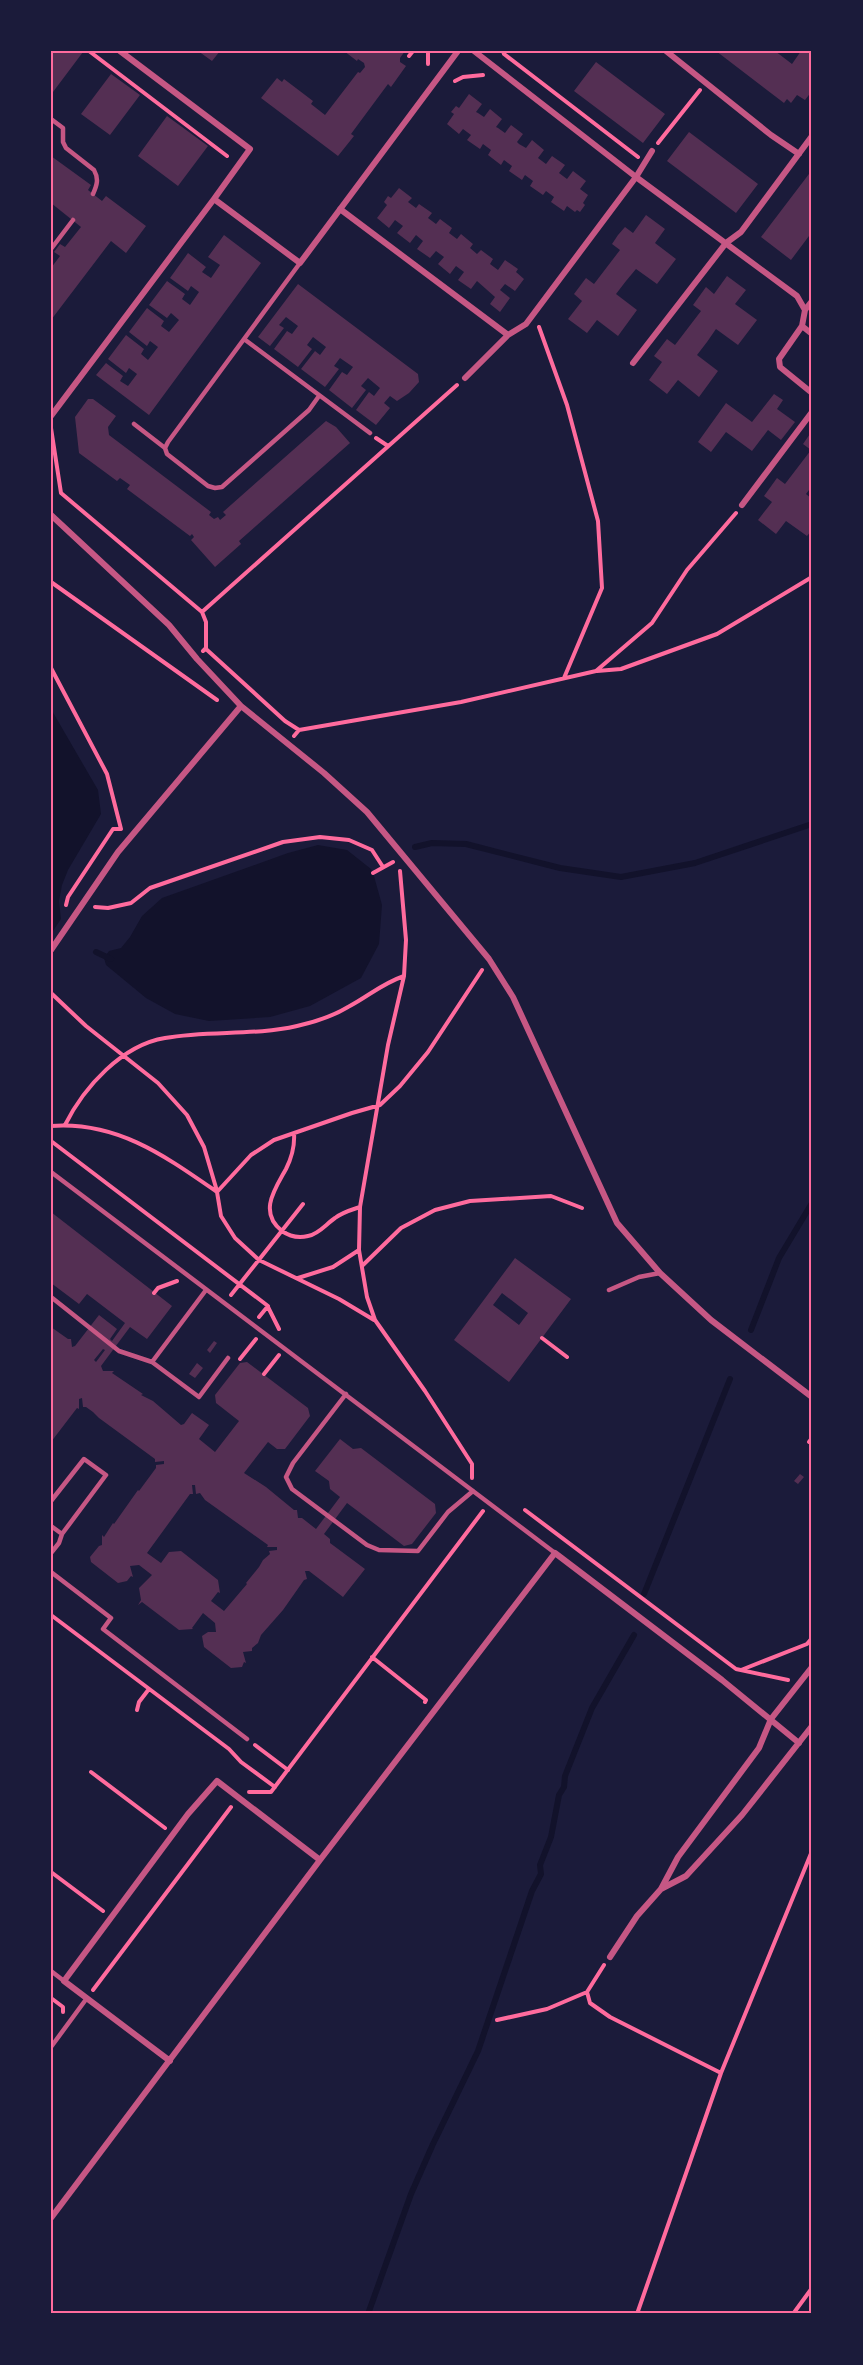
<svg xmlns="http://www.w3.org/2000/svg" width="863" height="2365" viewBox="0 0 863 2365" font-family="Jost,sans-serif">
  <rect width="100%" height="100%" fill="#1b1b3a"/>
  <path fill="#12122b" d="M51 709 98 790 101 814 68 870 62 885 59 901 61 919 51 934Z
    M318 845 347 850 371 869 374 876 382 905 379 944 361 978 310 1006 270 1017 209 1021 175 1014 146 998 106 965 104 958 109 951 121 948 130 937 142 916 162 898 288 853Z"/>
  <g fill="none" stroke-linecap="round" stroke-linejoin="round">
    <path stroke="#12122b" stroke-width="6" d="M415 847 432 843 466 844 560 868 621 877 695 863 812 824
      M96 952 111 959
      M751 1330 779 1258 812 1203
      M644 1594 730 1379
      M368 2314 411 2194 433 2144 478 2051 532 1891 541 1874 540 1865 551 1837 559 1795 564 1787 565 1776 592 1708 634 1635"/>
  </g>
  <path fill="#542f53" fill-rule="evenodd" d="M51 51 83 52 53 92 51 91Z
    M198 51H220L212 61Z
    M344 51H405L400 58V62L406 66 391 87 388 84 351 134 354 136 338 156 261 98 277 78 282 82 284 79 313 101 311 104 325 115 358 72 360 73 365 67 364 63 358 59 357 61Z
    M716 51H775L792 64 801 51H812V91L805 100 797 95 791 103 787 99 784 103Z
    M596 62 665 114 643 143 574 91Z
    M111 74 140 95 110 135 81 114Z
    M469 94 482 104 476 112 478 113 484 117 490 109 502 119 496 127 498 128 505 133 511 125 523 134 517 142 519 144 526 148 532 140 544 150 538 158 546 164 552 156 565 165 559 173 567 179 573 171 586 181 580 189 588 195 583 203 585 205 580 212 577 210 575 212 567 206 564 211 551 202 554 197 546 191 543 195 530 186 533 181 525 175 522 180 509 171 512 166 504 160 501 165 488 155 491 150 483 144 480 149 467 140 471 135 463 129 459 134 447 124 454 114 451 112 456 106 459 108Z
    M167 116 208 146 178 186 138 156Z
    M689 132 758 184 736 213 667 161Z
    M51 156 91 185 88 190 102 201 106 196 146 226 126 253 111 241 51 320V268L60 256 54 252 60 244 65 247 81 227 51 203Z
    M812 170V232L791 260 761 237Z
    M399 188 412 198 408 202 416 208 419 204 432 213 428 218 436 224 440 219 452 228 449 233 457 239 461 234 473 244 470 248 477 254 481 250 493 259 490 264 498 270 505 260 518 269 516 272 524 279 515 291 505 284 500 290 510 298 500 312 490 304 495 297 477 281 471 289 458 280 464 272 456 266 450 274 438 264 444 257 436 251 430 258 417 249 423 241 416 235 410 243 397 233 403 226 395 220 389 228 377 218 387 205 384 202 388 196 391 198Z
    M646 215 665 229 655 243 676 259 657 284 636 269 626 281 616 294 637 310 618 336 597 320 587 333 568 319 582 301 574 294 586 278 594 284 620 250 612 244 618 235 625 227 633 233Z
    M224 235 261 263 149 415 96 375 106 363 123 376 120 381 128 386 137 374 129 368 126 373 108 359 126 335 144 349 141 354 148 360 158 347 150 341 147 346 129 332 147 308 164 321 161 326 169 332 179 320 171 313 167 318 149 305 167 281 185 294 182 299 190 305 199 292 191 286 188 291 170 278 188 253 206 267 202 272 211 278 220 265 208 257Z
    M727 276 746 290 735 304 757 320 738 345 716 329 707 342 697 355 718 371 699 397 678 380 667 394 649 380 662 362 654 356 667 339 675 345 701 311 693 305 706 287 714 294Z
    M298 284 418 374 419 382 409 393 397 401 390 396 384 403 390 408 376 425 356 410 369 392 374 396 380 388 368 378 361 386 366 390 352 408 329 390 342 372 347 375 353 367 340 358 334 366 339 369 325 387 301 369 315 351 320 355 326 347 313 337 307 345 312 349 298 367 274 349 287 331 292 334 298 326 286 317 279 325 284 328 270 346 258 337Z
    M774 394 783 400 777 409 795 422 781 440 768 430 752 451 726 432 711 452 698 442 726 403 752 422Z
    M88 399H93L116 416 108 427 109 435 211 512 209 515 214 519 218 517 220 520 226 515 223 512 326 421 336 427 350 443 239 541 241 544 215 567 191 540 194 537 192 534 190 536 127 489 130 485 120 478 117 481 79 453 75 417Z
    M812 431V486L806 494 812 499V530L807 536 786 521 776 534 758 520 772 502 764 496 777 478 785 484 811 450 803 444Z
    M51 1212 172 1306 147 1339 130 1327 101 1366 103 1371H114L112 1373 143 1394 141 1395 153 1401 181 1425 184 1424 192 1413 209 1425 199 1439 215 1452 239 1421 216 1403 215 1395 240 1363 247 1362 308 1408 310 1416 285 1449H277L268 1442 244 1473 266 1487 294 1510H297L298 1518H302L316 1529 340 1497 330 1489 329 1481 315 1471 340 1439 353 1449 361 1448 435 1504 436 1513 412 1544 404 1546 347 1503 324 1534 330 1539V1543L365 1569 343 1597 309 1571H305L307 1579 304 1580 283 1610 261 1635 258 1643 252 1648V1651L243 1652 246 1663 244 1662 242 1667 231 1668 204 1647 202 1636 208 1632H216L215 1623 203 1613 192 1628 193 1629 179 1630 142 1602 138 1605 141 1600 139 1588 152 1575 139 1565 130 1566 133 1577 131 1576 127 1581 118 1583 91 1562 90 1557 99 1546 102 1545V1535L104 1537 113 1523 114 1524 138 1490 139 1491 156 1468V1465L164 1464V1461L155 1462V1459L99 1418 93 1412 86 1407H83L82 1398 79 1399V1409L77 1408 51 1442V1327L68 1339H71L72 1347 75 1346 99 1315 117 1329 110 1339 112 1341 125 1323 87 1294 79 1304 51 1283ZM103 1349 105 1350 96 1362 94 1360ZM192 1485H195L196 1494 200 1493 205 1500 268 1545 267 1547H277V1550L269 1551 270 1554 263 1560 259 1567 246 1583 247 1584 224 1611 211 1601 218 1592 220 1593 218 1580 181 1551 169 1552 161 1563 147 1553 190 1494H193Z
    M515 1258 571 1299 509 1382 454 1340ZM502 1293 528 1313 519 1325 493 1305Z
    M214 1341 217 1343 210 1353 207 1350Z
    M197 1363 203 1368 195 1378 189 1374Z
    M800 1474 804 1477 798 1484 794 1481Z"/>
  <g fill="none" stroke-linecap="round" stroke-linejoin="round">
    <path stroke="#ff6b9d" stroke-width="4" d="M89 51 227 156
      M503 51 504 54 638 157
      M409 56 413 51
      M428 64V51
      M455 81 463 77 483 75
      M658 143 700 90
      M539 327 567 405 598 521 602 588 564 678
      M51 428 61 493 202 612 206 622V648L203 651
      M376 438 388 446
      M51 582 217 700
      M202 612 457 385
      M206 649 285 721 299 730
      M51 668 107 774 121 829
      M597 671 621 669 717 634 812 577
      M294 736 299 730 461 702 596 671 652 623 687 570 736 513
      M400 871 406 940 404 976 388 1045 360 1207 359 1250 367 1297 375 1320 425 1391 472 1464V1478
      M373 873 393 862
      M66 905 68 897 113 829H121
      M95 907 108 908 131 903 150 888 283 842 320 837 349 840 372 850 383 867
      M51 993 86 1026 158 1083 187 1115 204 1147 217 1191
      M65 1125C84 1087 122 1045 165 1038 209 1030 254 1036 297 1026 315 1022 333 1016 348 1007 369 996 381 984 404 976
      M51 1126C117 1121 165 1156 217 1192L221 1216 235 1238 259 1260 339 1299 374 1320
      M294 1133C295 1147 292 1157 286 1169 275 1189 258 1212 282 1231 289 1236 299 1238 308 1236 319 1234 326 1224 335 1218 343 1212 351 1210 360 1207
      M51 1141 268 1306 259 1317
      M217 1192 251 1155 274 1140 352 1113 380 1105 400 1086 428 1052 482 970
      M363 1265 401 1228 435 1210 470 1201 551 1196 582 1208
      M298 1278 333 1267 359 1250
      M154 1293 158 1288 177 1281
      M231 1295 303 1204
      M268 1307 279 1329
      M542 1338 567 1357
      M240 1359 256 1339
      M264 1374 279 1355
      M809 1442 812 1438
      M525 1510 736 1669 788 1680
      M51 1615 229 1749 241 1762 275 1787
      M372 1657 426 1700 425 1702
      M741 1670 807 1644 812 1638
      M137 1710 139 1702 149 1689
      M255 1745 288 1770
      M91 1772 165 1828
      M249 1792H271L483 1511
      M51 1872 103 1911
      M604 1965 587 1992 590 2003 610 2017 721 2073
      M93 1990 231 1807
      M51 1998 63 2007V2012
      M497 2020 547 2009 587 1992
      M637 2314 721 2073 812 1851
      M793 2314 812 2288"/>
    <path stroke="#c65784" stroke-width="4.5" d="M51 119 63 128V142L66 148 94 170C99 179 97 185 93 194
      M51 249 73 220
      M300 263 168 442 165 448 167 454 208 486 215 488 222 487 309 410 319 396
      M244 339 370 433
      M134 424 165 448
      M51 1172 555 1553
      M609 1290 639 1277 660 1273
      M51 1297 119 1351 152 1362 199 1397 228 1358
      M152 1362 206 1290
      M346 1394 293 1463 286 1477 292 1489 367 1545 379 1550 418 1551 448 1512 473 1491
      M51 1501 84 1459 106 1475 62 1534 51 1526
      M51 1553 59 1543 62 1534
      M51 1572 111 1618 103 1629 247 1739
      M51 1971 64 1981
      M51 2047 87 1998"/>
    <path stroke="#c65784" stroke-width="6" d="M120 51 250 149 214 199 300 263 458 51
      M474 51 636 177 797 296 805 310 802 326 812 334
      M666 51 771 135 799 154
      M340 209 508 335
      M805 310 812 301
      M802 326 779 359 780 367 812 393
      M633 363 726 243 741 232 812 136
      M465 378 508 335 526 324 636 177 652 151
      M51 416 214 199
      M742 505 812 412
      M51 515 169 625 197 659 241 706 324 773 367 812 489 959 513 997 617 1223 660 1273 711 1320 812 1397
      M51 950 118 852 241 706
      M661 1889 686 1876 742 1815 812 1726
      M610 1957 637 1916 661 1889 678 1857 759 1748 771 1719 812 1667
      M170 2061 64 1981 188 1814 217 1781 320 1860
      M51 2218 320 1860 555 1553 722 1680 799 1743"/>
  </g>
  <rect width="863" height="2365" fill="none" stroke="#1b1b3a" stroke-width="105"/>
  <rect x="52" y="52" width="758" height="2260" fill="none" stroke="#ff6b9d" stroke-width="2"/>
</svg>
